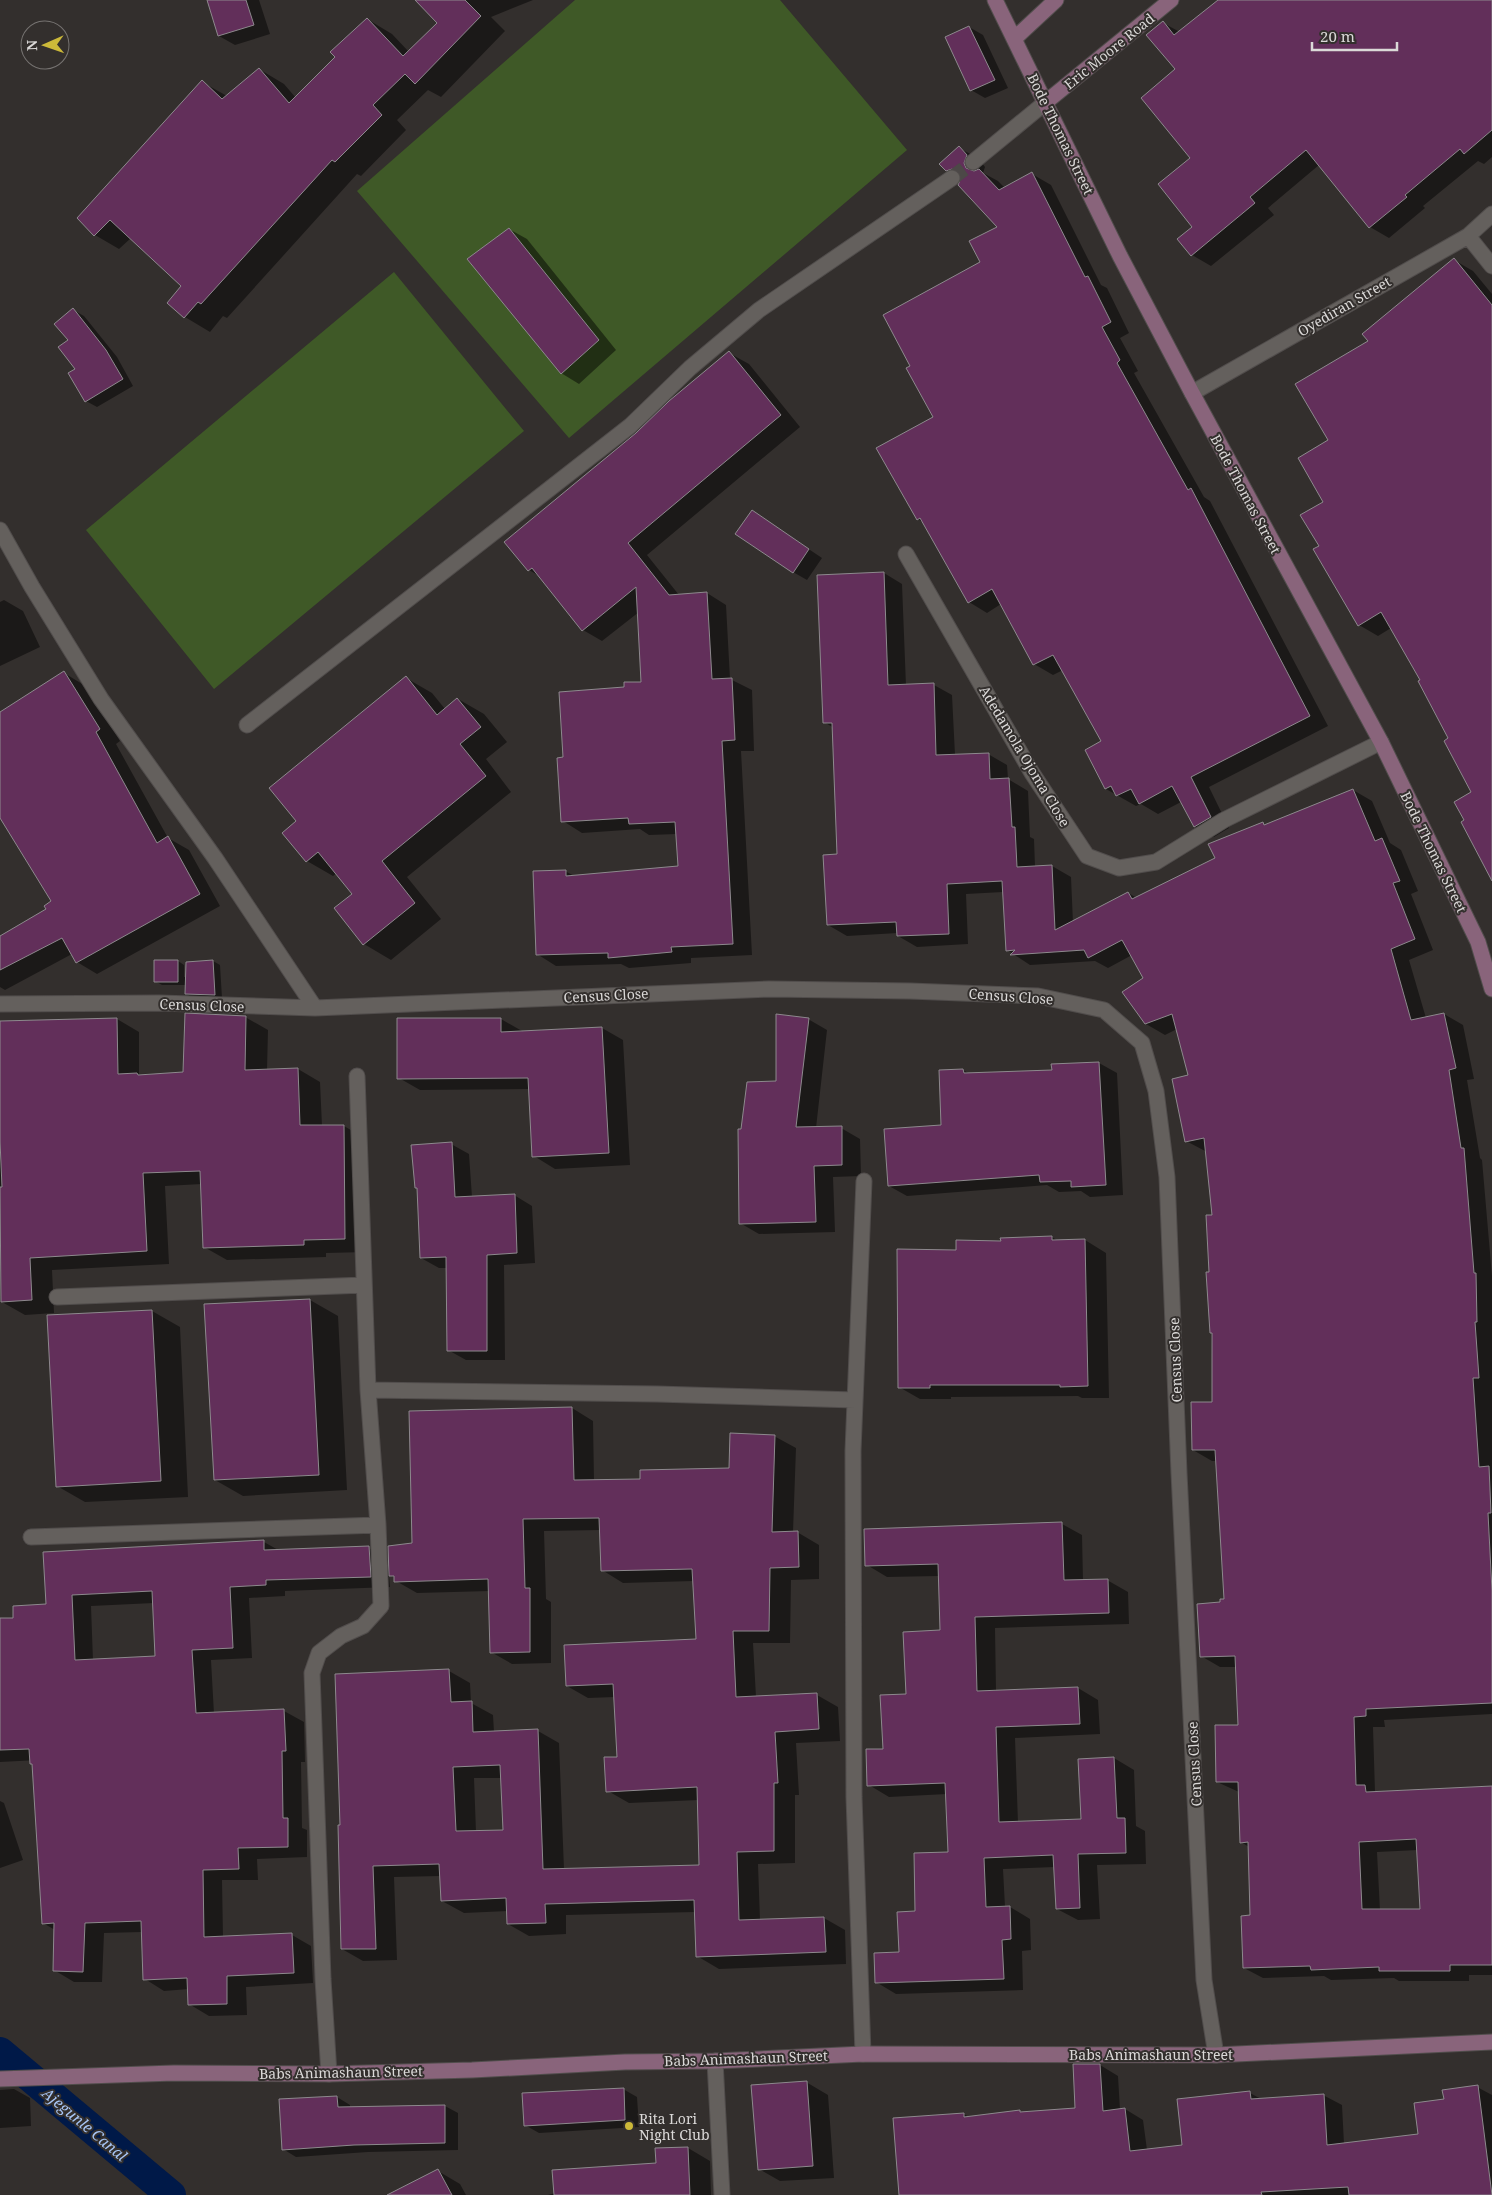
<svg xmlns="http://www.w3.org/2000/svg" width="1492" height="2195" viewBox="0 0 1492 2195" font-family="'Noto Serif',serif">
  <rect width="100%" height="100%" fill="#332f2d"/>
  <path fill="#3f5927" d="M575 0H780L907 150 569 438 357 191Z
    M394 272 524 431 214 689 86 530Z"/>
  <path fill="#0007" fill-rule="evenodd" d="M208 0H259L270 34 235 45 219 36Z
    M417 0H533L491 17 505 31 441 97 428 90 397 120 406 130 361 176 357 174 227 318 223 316 210 332 185 317 168 303 183 286 131 238 119 249 95 235 202 82 227 96 259 69 284 84 296 98 337 57 367 19 392 34 409 52 439 23Z
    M1220 0H1492V157L1484 164 1478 161 1423 206 1425 208 1389 238 1370 227 1319 165 1268 208 1274 215 1211 266 1192 255 1194 227 1191 158 1177 70 1163 23 1180 32Z
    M969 27 983 35 1008 88 985 98 971 90Z
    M959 148 978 158 985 167 983 173 998 181 1005 188 1032 174 1051 185 1101 285 1107 288 1129 333 1120 338 1138 371 1134 373 1204 497 1210 501 1328 726 1209 787 1229 828 1214 837 1195 827 1181 802 1158 814 1141 804 1136 806 1106 789 1087 750 1103 741 1063 670 1053 675 1034 664 1001 604 987 613 969 602 925 524 918 519 935 417 912 366 981 263 999 227 962 179 946 170Z
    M509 229 527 239 616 350 579 384 561 373Z
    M1454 260 1473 271 1492 294V878L1473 793 1450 739 1422 681 1391 628 1378 636 1359 625 1320 547 1330 441 1369 341Z
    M73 310 84 316 117 357 133 386 97 407 86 401 76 369 70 340Z
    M729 353 749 364 800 427 647 555 679 595 707 593 726 605 730 679 752 690 754 751H741L752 955 691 958V963L629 968 621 964 556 966 537 954 565 871 576 877 679 867 677 834 649 835 640 829 582 833 563 821 565 758 626 688 642 683 639 612 602 641 583 630 541 577 529 570 637 434Z
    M752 511 822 558 807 580 793 572Z
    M884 573 902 584 906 686 934 685 952 695 955 755 988 754 1007 765 1008 779 1028 791 1030 837 1034 839 1035 867 1052 866 1071 877 1073 923 1128 893 1137 898 1216 859 1263 824 1266 825 1353 790 1372 801 1390 843 1401 850 1418 891 1411 894 1433 950 1409 960 1426 1018 1444 1014 1463 1025 1474 1079 1467 1080 1480 1158 1482 1160 1492 1276V1714L1384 1720 1385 1727H1373L1375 1792 1377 1793 1492 1787V1975H1469V1981H1399L1394 1978 1331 1980 1324 1976 1263 1978 1244 1968 1251 1916 1249 1847 1241 1842 1239 1792 1217 1782 1239 1726 1236 1667H1220L1201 1656 1221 1603 1226 1600 1217 1461H1212L1193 1450 1213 1403 1210 1273 1214 1216 1207 1152 1186 1141 1189 1076 1177 1029 1165 1035 1146 1024 1144 978 1132 955 1108 968 1095 961 1030 965 1007 950 1003 892 966 894 968 944 917 947 898 936V933L847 936 828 925 838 856 834 728 824 722ZM1418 1850 1422 1910 1380 1911 1377 1852Z
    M4 600 23 611 40 647 0 666V602Z
    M64 673 84 685 120 741 116 744 168 838 189 850 220 906 97 974 77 962 72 954 5 990 0 987V937L48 910 53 902 0 816V714Z
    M406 678 432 693 445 709 458 699 484 714 507 742 486 759 511 792 407 877 441 919 391 960 364 944 336 909 354 894 337 873 333 876 307 861 298 822Z
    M178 961 184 965V977H187V963L213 961 220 965 222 998H193L186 994V985H162L155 981Z
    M245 1017 268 1030 267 1070 298 1069 320 1082 322 1126H344L366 1139 367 1252 326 1253V1257L227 1260 204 1247 202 1184 165 1186 169 1264 52 1270 54 1313 25 1315 2 1302 0 1256V1037L117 1019 139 1032V1074L185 1073Z
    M501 1019 522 1031 602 1028 623 1040 630 1165 555 1169 534 1156 530 1089 420 1090 399 1078 398 1020Z
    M808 1019 827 1030 816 1128H841L860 1139 861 1176 833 1177 835 1232 759 1234 740 1223 742 1130 777 1082Z
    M1099 1063 1117 1073 1123 1195 1090 1197 1081 1191 1059 1192 1047 1185 907 1196 889 1186 942 1126 963 1070 970 1074 1053 1071V1065Z
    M451 1144 469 1154 472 1197 514 1195 532 1206 535 1263 504 1265 505 1360H466L448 1350V1268H439L421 1258Z
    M1052 1237 1058 1241 1085 1240 1106 1253 1109 1398H1082L1078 1396 951 1397V1399H920L899 1387 957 1251 1002 1243Z
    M310 1300 338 1316 347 1490 243 1496 215 1480Z
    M152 1311 180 1327 188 1497 85 1502 57 1486Z
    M572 1408 593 1421 594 1481 642 1480 730 1469 774 1436 796 1448 793 1532H797L819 1545V1579L791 1580 790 1643H753L756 1697 817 1695 838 1707 840 1741 796 1743 799 1795H795V1863L758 1864 760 1920 824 1918 845 1930 846 1964 719 1969 697 1956 696 1912 566 1915V1934L529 1936 508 1924V1911L464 1913 442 1901 441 1876 394 1877 397 1960 363 1961 342 1949V1826L449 1671 470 1683 471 1703 493 1715 494 1732 538 1731 559 1743 564 1869 700 1866 699 1800 629 1803 608 1791 618 1758 615 1697 588 1698 567 1686 697 1640 694 1581 623 1583 602 1570 601 1530 544 1531 546 1599 551 1602V1663L512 1664 491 1652 490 1591 417 1593 396 1581V1578L389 1575 390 1587 285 1591V1596L249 1598 252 1658 211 1660 214 1714 284 1711 304 1722 305 1762H301L302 1828 307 1830V1857L257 1859 258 1880H222L223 1938 292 1935 311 1946 313 1983 246 1987 247 2015 209 2016 189 2004V1989L164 1991 145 1979 142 1932 104 1933 102 1982H74L54 1970 55 1930 43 1923 95 1757 0 1762V1620L15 1619 48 1605 45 1553 264 1542 280 1551 369 1548 390 1560 413 1544 410 1412ZM154 1603 156 1657 93 1661 91 1606ZM474 1778H502L504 1831 476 1832Z
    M1062 1524 1082 1535 1083 1581 1107 1580 1128 1592 1129 1624 995 1628 996 1691 1078 1688 1098 1700 1100 1734 1015 1738 1018 1823 1082 1820 1080 1760 1114 1758 1134 1770 1136 1826 1145 1831 1146 1864 1097 1865 1100 1919 1078 1920 1057 1909 1055 1867 1003 1869 1005 1907H1010L1030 1919 1031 1950 1022 1951 1023 1990 896 1994 876 1982 900 1954 916 1912 950 1853 947 1794 889 1797 869 1785 907 1695 941 1631 939 1576 887 1577 867 1565Z
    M0 1801 4 1803 23 1860 0 1868Z
    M1100 2065 1118 2076 1120 2110 1125 2109 1143 2120 1147 2150 1183 2146 1250 2093 1261 2099 1323 2095 1342 2105 1344 2144 1420 2135 1445 2100 1477 2087 1492 2095V2195H900L964 2114 969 2117 1020 2111 1023 2113 1077 2110Z
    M806 2082 828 2095 834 2178 780 2181 759 2169Z
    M14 2089 30 2098 31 2126 0 2128V2090Z
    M623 2089 637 2097 639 2127 539 2133 525 2125Z
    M337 2097 350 2105V2108L445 2106 458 2113V2150L368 2152 296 2157 283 2149Z
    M688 2148 710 2161 711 2195H548L657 2164Z
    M438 2171 460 2184 466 2195H411Z"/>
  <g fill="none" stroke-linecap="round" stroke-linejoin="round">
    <path stroke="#001948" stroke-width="30" d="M0 2052 171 2195"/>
  </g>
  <path fill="#622f5a" stroke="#8d898d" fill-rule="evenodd" d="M207 0H246L254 25 218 36Z
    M415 0H465L481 16 415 84 405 74 373 105 382 115 335 162 332 160 201 304 198 302 184 318 167 303 181 286 110 220 94 236 77 218 202 80 222 99 259 68 289 103 335 57 330 52 367 18 403 56 437 23Z
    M1218 0H1492V130L1464 154 1460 149 1405 195 1407 197 1369 228 1306 150 1250 197 1255 203 1191 256 1177 239 1192 227 1158 184 1190 158 1141 98 1175 69 1146 35 1163 21 1174 35Z
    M969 26 995 80 970 91 945 37Z
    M959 146 967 155 964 163 966 168 974 171 979 169 999 190 1032 172 1085 277 1088 276 1111 322 1102 327 1120 360 1117 363 1188 490 1191 488 1310 716 1191 777 1211 817 1194 827 1172 786 1139 804 1131 789 1116 796 1111 786 1105 789 1085 750 1101 741 1053 655 1033 665 992 589 968 603 920 518 917 520 876 448 933 417 906 368 910 366 883 315 980 262 969 241 997 227 958 185 961 178 959 172 952 169 946 171 939 164Z
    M509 228 599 340 561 374 467 259Z
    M1454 258 1492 305V881L1461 822 1464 820 1454 802 1471 792 1444 741 1448 738 1418 681 1420 680 1381 612 1358 626 1313 549 1319 546 1300 515 1323 502 1298 458 1328 440 1295 384 1368 341 1362 334Z
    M73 308 106 350 123 379 85 402 68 373 75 369 58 347 68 340 54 324Z
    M729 351 781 415 628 543 669 595 707 592 712 679 732 678 735 740 722 741 733 944 671 947 672 952 608 958V953L536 955 533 871 566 870V876L678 866 675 822 629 824 628 818 561 822 557 758 563 757 559 692 624 687V682H641L636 587 582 631 532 568 528 571 504 542 636 433 669 401Z
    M752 510 809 549 793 573 735 534Z
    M884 572 888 685 934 683 936 755 989 753 990 779 1009 778 1012 827H1015L1017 867 1052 865 1055 930 1128 892 1132 899 1215 858 1208 844 1263 822 1264 825 1353 789 1375 841 1382 838 1400 881 1393 883 1415 939 1391 949 1411 1020 1444 1013 1456 1068 1449 1070 1461 1148H1464L1474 1273H1476L1477 1322H1475L1479 1378H1473L1479 1467 1489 1466 1491 1513H1488L1492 1591V1703L1366 1709V1716L1354 1717 1356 1785H1365L1366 1792 1492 1786V1965H1450V1971H1379V1967L1311 1970 1310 1966 1243 1968 1241 1916 1250 1915 1248 1842 1240 1843 1238 1782H1216L1215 1725H1238L1235 1656 1200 1657 1197 1604 1220 1602V1599H1224L1215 1450H1192L1191 1402H1212V1333H1210L1206 1272H1209L1206 1215H1212L1204 1138 1185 1142 1172 1079 1188 1075 1172 1014 1145 1024 1122 992 1143 978 1122 940 1088 958 1084 950 1010 955 1015 950 1006 951 1002 881 947 884 949 934 897 936 896 922 827 925 823 855 837 854 832 723H823L817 575ZM1416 1839 1420 1909H1362L1359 1842Z
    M64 671 100 729 96 732 157 843 168 836 200 894 76 963 62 938 0 970V936L46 909 44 906 51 901 0 818V712Z
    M406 676 437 715 457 698 481 727 460 744 486 776 382 861 415 903 363 945 334 908 352 894 318 852 306 862 282 833 296 821 269 788Z
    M154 960H178V982H154Z
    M213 960 215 995 185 994 186 962Z
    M185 1013 246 1016 245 1070 298 1068 300 1125H344L345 1239 304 1240V1245L203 1248 200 1171 143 1173 147 1251 30 1258 32 1300 1 1302 0 1187H2L0 1141V1021L117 1018 118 1074 137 1073 138 1075 183 1072Z
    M776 1014 809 1018 796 1127 842 1126V1165L814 1166 816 1222 739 1224 738 1129H741L747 1082 776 1081Z
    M397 1018H501V1032L602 1027 609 1153 532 1157 528 1078 397 1079Z
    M1099 1062 1106 1185 1071 1187V1181L1040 1182 1039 1175 888 1186 884 1129 941 1125 939 1070 963 1069 964 1073 1052 1070 1051 1064Z
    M452 1142 455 1197 515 1194 517 1253 487 1255V1351H447L446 1257 420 1258 417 1188H415L411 1145Z
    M1052 1236V1240L1085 1239 1088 1386 1060 1387V1385H930V1388H898L897 1249 956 1250V1240L1001 1241 1000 1238Z
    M310 1299 319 1475 214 1480 204 1304Z
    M152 1310 161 1481 56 1487 47 1315Z
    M572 1407 574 1480 640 1479V1470L729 1468 730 1433 775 1435 772 1532 798 1531 799 1567 770 1568 769 1631H733L736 1697 817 1693 819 1729 775 1732 778 1783H774V1851L737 1852 739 1920 824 1917 826 1952 696 1957 694 1900 545 1904 546 1923 507 1924 506 1898 441 1901 439 1864 373 1866 376 1949H341L338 1825H340L335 1674 449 1669 451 1702 472 1701 473 1732 538 1729 543 1869 699 1865 697 1787 606 1792 604 1757H617L613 1684 566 1686 564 1645 696 1639 692 1569 601 1571 599 1518 523 1519 525 1588H530V1652L490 1653 488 1579 394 1582V1576H389L388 1546 412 1543 409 1411ZM500 1765 503 1830 456 1831 453 1767Z
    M1062 1522 1064 1580 1108 1579 1109 1613 975 1617 977 1691 1078 1687 1080 1724 996 1727 999 1822 1081 1819 1078 1759 1114 1757 1117 1818H1125L1126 1853 1078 1854 1080 1908 1056 1909 1053 1855 984 1858 986 1907 1010 1906 1011 1939 1002 1940 1004 1979 875 1983 874 1953 899 1952 897 1912 915 1911 914 1853 948 1852 945 1783 867 1786 866 1749H883L880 1695 906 1694 903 1632 940 1630 938 1564 865 1566 864 1529Z
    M264 1540V1550L369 1546 371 1577 266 1580V1585L230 1587 233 1648 192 1650 196 1713 284 1709 286 1751H282L283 1818H288V1847L238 1848 239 1869 203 1870 204 1937 292 1933 294 1973 227 1976V2004L188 2005 187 1978 143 1980 141 1921 85 1923 83 1972 53 1971 54 1923 42 1924 32 1764H30L29 1749 0 1750V1618H13V1606L46 1604 43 1552ZM152 1591 155 1656 75 1660 72 1595Z
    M1073 2064H1100L1103 2111 1125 2108 1130 2151 1182 2145 1177 2099 1250 2091 1251 2099 1324 2094 1327 2145 1418 2134 1414 2103 1444 2099 1442 2090 1478 2085 1492 2195H1349L1348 2187 1261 2192 1262 2195H899L893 2118 964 2113V2117L1020 2110V2112L1075 2108Z
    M807 2081 813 2166 758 2170 751 2085Z
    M624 2088 625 2120 524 2126 522 2093Z
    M337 2096 338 2107 445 2105V2143L354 2145 282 2150 279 2099Z
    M688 2147 690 2195H554L552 2170 656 2163 655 2148Z
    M438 2169 452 2195H387Z"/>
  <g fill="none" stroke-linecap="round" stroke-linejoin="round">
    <path stroke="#4c4847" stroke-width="15" stroke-dasharray="15 8" stroke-linecap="butt" d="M952 178 973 162"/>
    <g stroke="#514d4c" stroke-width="17">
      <path id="street" d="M973 162 1046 102
        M1468 236 1492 266
        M1192 393 1468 236 1492 214
        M0 530 32 587 101 699 215 858 315 1008
        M906 554 1032 773 1087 856 1119 868 1156 862 1224 820 1381 742
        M247 725 630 426 690 368 759 310 952 178
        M0 1004 159 1003 315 1008 769 989 910 991 1038 996 1104 1010 1142 1043 1156 1091 1167 1177 1179 1473 1204 1980 1216 2055
        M57 1297 364 1285
        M368 1390 657 1394 855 1400
        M31 1537 378 1525
        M863 2054 854 1797 853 1451 864 1181
        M715 2061 722 2195
        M329 2074 323 1979 312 1673 319 1653 341 1636 363 1626 381 1606 378 1525 368 1390 357 1076"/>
    </g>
    <g stroke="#514d4c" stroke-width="17">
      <path id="secondary" d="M995 0 1120 256 1192 393 1381 742 1478 942 1492 989
        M1014 39 1056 0
        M1046 102 1171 0
        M0 2079 174 2073 329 2074 472 2070 625 2062 715 2061 863 2054 1216 2055 1492 2042"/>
    </g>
    <use href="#street" stroke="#64605d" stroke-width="15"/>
    <use href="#secondary" stroke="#89647b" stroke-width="15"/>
  </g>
  <circle fill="#ccb939" stroke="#332f2d" stroke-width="2" cx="629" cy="2126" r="5"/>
  <g text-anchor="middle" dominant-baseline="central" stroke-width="4" stroke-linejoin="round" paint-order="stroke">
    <g font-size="14" fill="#dbd9d8" stroke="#332f2d">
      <text transform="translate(1109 51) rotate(-39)">Eric Moore Road</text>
      <text transform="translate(1061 134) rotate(64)">Bode Thomas Street</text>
      <text transform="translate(1344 306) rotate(-30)">Oyediran Street</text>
      <text transform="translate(1246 494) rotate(62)">Bode Thomas Street</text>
      <text transform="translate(1025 756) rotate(59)">Adedamola Ojoma Close</text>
      <text transform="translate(1434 852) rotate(64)">Bode Thomas Street</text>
      <text transform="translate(606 995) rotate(-3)">Census Close</text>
      <text transform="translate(1011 996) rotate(4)">Census Close</text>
      <text transform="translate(202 1005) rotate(2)">Census Close</text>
      <text transform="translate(1175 1360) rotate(-92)">Census Close</text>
      <text transform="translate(1194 1764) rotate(-93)">Census Close</text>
      <text x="1151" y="2054">Babs Animashaun Street</text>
      <text transform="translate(746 2058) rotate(-2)">Babs Animashaun Street</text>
      <text transform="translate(341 2072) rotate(-1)">Babs Animashaun Street</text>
    </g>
    <g font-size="14" fill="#dbd9d8" stroke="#332f2d" text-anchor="start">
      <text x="639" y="2118">Rita Lori<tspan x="639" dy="16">Night Club</tspan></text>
    </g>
    <g font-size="15" font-style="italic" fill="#a7c5f5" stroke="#332f2d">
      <text transform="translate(85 2124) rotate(40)">Ajegunle Canal</text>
    </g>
  </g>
  <g transform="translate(45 45) rotate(268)"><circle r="24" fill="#332f2d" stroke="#767371"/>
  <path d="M0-4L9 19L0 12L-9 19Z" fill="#ccb939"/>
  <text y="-8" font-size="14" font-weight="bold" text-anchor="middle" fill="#dbd9d8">N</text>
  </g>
  <path d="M1312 42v8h85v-8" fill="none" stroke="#dbd9d8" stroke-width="2.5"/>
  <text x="1320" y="42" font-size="15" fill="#dbd9d8" stroke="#332f2d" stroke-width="4" paint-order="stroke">20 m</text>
</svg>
